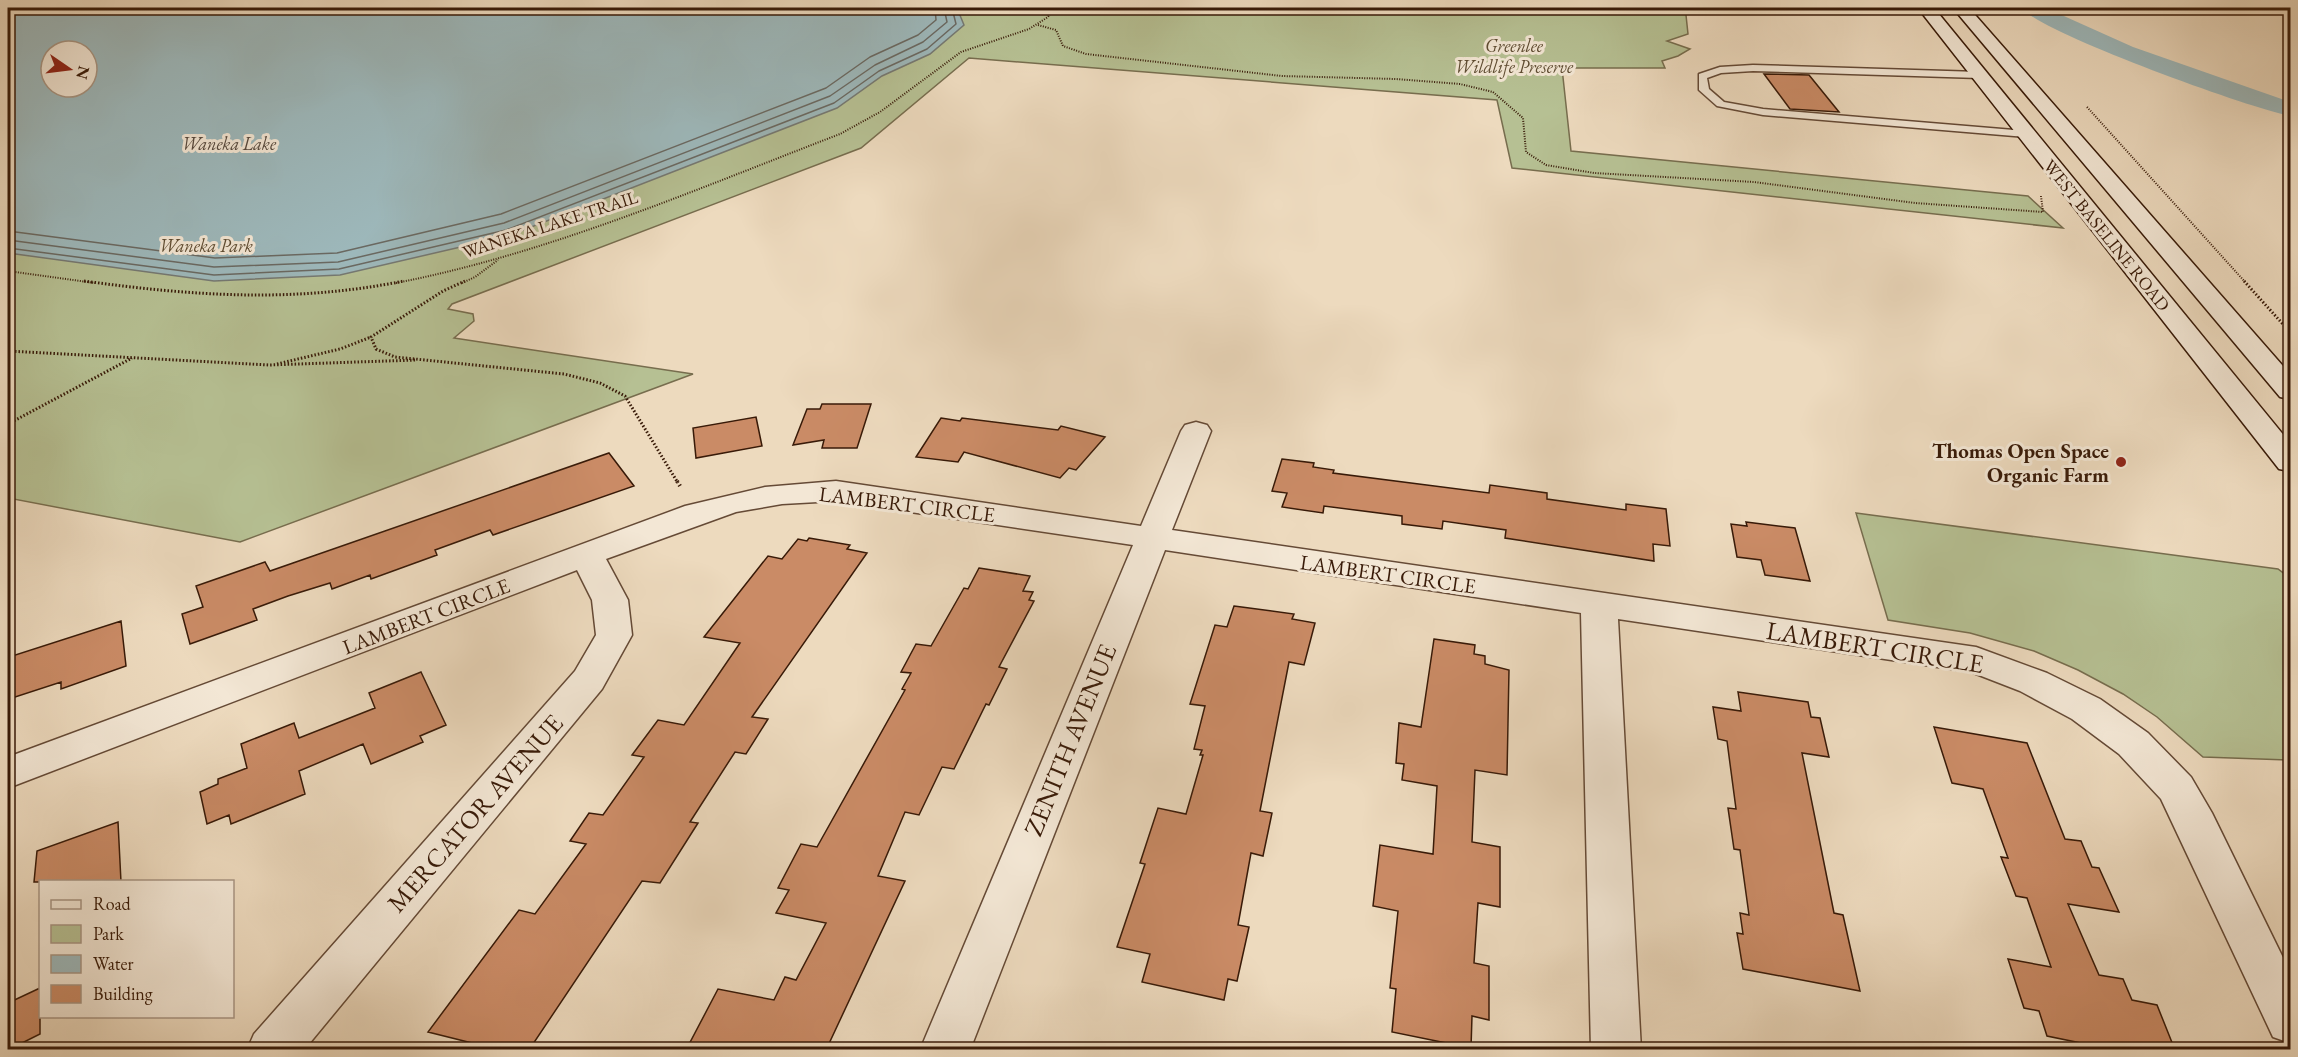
<svg xmlns="http://www.w3.org/2000/svg" width="2298" height="1057" viewBox="0 0 2298 1057" font-family="'EB Garamond',serif">
  <rect width="100%" height="100%" fill="#eddabe"/>
  <filter id="stains"><feTurbulence type="fractalNoise" baseFrequency=".00333" numOctaves="4"/><feColorMatrix values="0 0 0 0 .2 0 0 0 0 .09 0 0 0 0 .02 0 0 0 .5 -.17"/></filter>
  <radialGradient id="worn" r=".72"><stop offset=".6" stop-color="#630" stop-opacity="0"/><stop offset="1" stop-color="#630" stop-opacity=".3"/></radialGradient>
  <path fill="#b6c093" stroke="#776d4e" stroke-width="1.5" fill-rule="evenodd" d="M8 8H1689L1686 15 1688 34 1667 41 1690 49 1678 56 1662 61 1665 68H1562L1571 151 2028 196 2063 228 1512 168 1497 100 969 58 861 148 452 304 448 309 473 314 474 321 454 338 693 374 240 542 8 498ZM51 51H87V87H51Z
    M1856 513 2278 569 2290 578V760L2203 757 2157 717 2123 694 2078 670 2034 651 1970 633 1888 620Z"/>
  <path fill="#9db8bb" stroke="#757973" stroke-width="1.5" fill-rule="evenodd" d="M8 8H957L964 25 930 54 882 76 837 108 508 236 340 275 214 281 8 253ZM51 51H87V87H51Z
    M1315 8H1445L1425 13Z"/>
  <g fill="none" stroke-linecap="round" stroke-linejoin="round">
    <path stroke="#6a6962" stroke-width="1.5" d="M8 231 215 258 337 253 501 214 826 88 870 57 918 35 936 20 935 8
      M8 240 214 267 338 262 504 223 830 96 875 65 923 42 947 22 944 8
      M8 248 214 275 339 269 506 230 834 103 879 71 927 49 956 24 952 8"/>
    <path fill="#9db8bb" fill-rule="evenodd" d="M2022 8H2046L2133 47 2290 102V116C2252 109 2040 33 2022 8Z"/>
  </g>
  <path fill="#ca8b66" stroke="#381a08" stroke-width="1.5" d="M1764 74 1809 75 1839 112 1790 109Z
    M822 404H871L857 448H822L824 440 793 445 807 409H820Z
    M756 417 762 446 696 458 693 428Z
    M941 418 960 421 962 418 1058 430 1061 426 1105 437 1076 470 1069 468 1060 478 964 452 958 462 916 457Z
    M609 453 634 486 493 535 490 530 435 550 437 555 371 579 370 575 332 589 330 583 288 596 253 609 257 620 190 644 182 614 203 607 196 586 265 562 270 571Z
    M1282 459 1314 463 1313 467 1334 470 1333 473 1489 493 1490 485 1547 493V499L1626 510V504L1666 509 1670 546 1653 544 1654 561 1505 538 1506 530 1443 521 1442 529 1402 524V516L1324 506 1323 513 1282 507 1287 493 1272 491Z
    M1746 522 1795 528 1810 581 1765 575 1761 560 1737 557 1731 524 1747 526Z
    M809 538 850 545 847 549 867 553 752 717 768 719 746 754 735 752 690 822 698 823 660 883 642 881 529 1050H500L428 1032 519 910 535 914 586 844 570 841 589 813 603 815 644 757 632 755 658 720 684 725 740 643 704 637 768 556 782 559 798 539 807 541Z
    M979 568 1030 576 1023 591 1033 592 1029 600 1034 601 999 667 1007 669 989 705 986 704 954 769 942 767 919 815 905 812 878 876 905 881 826 1050H686L718 989 774 1000 785 977 796 980 826 923 776 913 789 890 778 888 801 844 817 847 905 690 902 689 911 673 901 672 916 644 931 646 964 588 968 589Z
    M1234 606 1294 614 1292 619 1315 623 1304 665 1289 662 1260 811 1272 813 1263 856 1251 853 1238 925 1249 927 1237 981 1228 979 1224 1000 1142 982 1150 954 1117 947 1145 864 1140 863 1158 808 1186 814 1203 755H1200L1202 750 1194 749 1205 706 1190 704 1215 625 1227 627Z
    M121 621 126 666 61 689V682L9 699V657Z
    M1434 639 1475 645 1474 654 1485 656V664L1509 670 1507 775 1475 770 1472 842 1500 847V907L1478 903 1474 963 1489 966V1020L1472 1016 1471 1048 1392 1032 1396 989 1390 988 1398 911 1373 906 1380 845 1433 854 1437 786 1402 780 1404 764 1396 763 1399 723 1421 727Z
    M421 672 446 725 420 736 423 742 371 764 363 744 299 771 305 794 231 824 229 815 207 824 200 792 218 784V779L247 768 241 744 294 723 299 738 375 708 369 693Z
    M1738 692 1808 702 1811 717 1820 718 1829 757 1802 753 1834 913 1843 915 1860 991 1743 969 1737 933 1743 934 1740 913 1749 915 1740 850 1734 849 1728 808 1736 809 1727 741 1718 739 1713 707 1741 711Z
    M1934 727 2027 743 2065 839 2081 841 2092 867 2099 868 2119 912 2068 904 2099 975 2123 979 2132 1000 2157 1005 2175 1050H2115L2047 1036 2039 1011 2024 1008 2008 959 2051 967 2027 898 2016 896 2001 857 2008 858 1983 789 1952 783Z
    M118 822 121 882H34L37 851Z
    M40 988V1034L8 1050V1003Z"/>
  <g fill="none" stroke-linecap="round" stroke-linejoin="round">
    <g stroke="#654a36" stroke-width="3">
      <path id="lane" d="M1753 65 1979 72 1984 75 1979 78 1753 71 1721 73 1707 78 1709 89 1724 102 1763 109 2026 131 2031 134 2026 137 1763 115 1717 106 1699 90V74L1720 67Z"/>
    </g>
    <g stroke="#654a36" stroke-width="3">
      <path id="street" d="M1196 422 1207 425 1211 431 1172 530 1976 647 2047 673 2100 699 2148 733 2191 777 2212 813 2290 972V1043L2273 1037 2161 799 2119 754 2072 719 2020 691 1971 672 1618 619 1641 1050H1591L1581 613 1165 550 970 1050H920L1133 545 836 501 782 504 736 512 606 559 628 600 632 635 602 689 304 1050H247L254 1034 575 671 596 635 592 600 577 570 8 788V757L685 506 765 487 836 481 1141 526 1181 431 1185 425Z"/>
    </g>
    <g stroke="#381a08" stroke-width="3">
      <path id="secondary" d="M1918 8H1934L2290 443V471L2279 469Z
        M1953 8H1969L2290 374V399L2280 397Z"/>
    </g>
    <path stroke="#381a08" stroke-width="2" stroke-dasharray="1 1.5" stroke-linecap="butt" d="M1038 25 1056 30 1063 46 1086 54 1282 76 1396 79 1460 84 1493 92 1523 118 1526 152 1546 165 1594 173 1754 182 1915 203 2043 212 2041 196
      M2087 107 2246 283
      M8 271 95 283
      M396 283C550 253 694 190 840 134L880 112 961 52 1029 29 1048 17 1054 8
      M462 283 475 277 498 260"/>
    <path stroke="#381a08" stroke-width="3" stroke-dasharray="1.5 2" stroke-linecap="butt" d="M84 281C194 296 294 303 404 281
      M465 281 443 291 371 337 376 349 395 357 564 374 600 383 625 396 678 483
      M2244 281 2290 332
      M8 351 269 365 416 360
      M277 364 340 349 371 337
      M8 424 132 358"/>
    <path stroke="#381a08" stroke-width="4" stroke-dasharray="1.5 3" stroke-linecap="butt" d="M677 481 680 486"/>
    <use href="#lane" fill="#f3e7d5" fill-rule="evenodd"/>
    <use href="#street" fill="#f3e7d5" fill-rule="evenodd"/>
    <use href="#secondary" fill="#f3e7d5" fill-rule="evenodd"/>
  </g>
  <circle fill="#8f2418" stroke="#f3e7d5" stroke-width="2" cx="2121" cy="462" r="6"/>
  <g text-anchor="middle" dominant-baseline="central" stroke-width="6" stroke-linejoin="round" paint-order="stroke">
    <g font-size="18" font-style="italic" fill="#5e4c32" stroke="#f3e7d5">
      <text x="1514" y="45">Greenlee<tspan x="1514" dy="21">Wildlife Preserve</tspan></text>
      <text x="206" y="245">Waneka Park</text>
    </g>
    <g font-size="18" font-style="italic" fill="#56493e" stroke="#f3e7d5">
      <text x="229" y="143">Waneka Lake</text>
    </g>
    <g font-size="18" fill="#381a08" stroke="#f3e7d5">
      <text transform="translate(550 224) rotate(-18)">WANEKA LAKE TRAIL</text>
      <text transform="translate(2107 235) rotate(51)">WEST BASELINE ROAD</text>
    </g>
    <g font-size="21" font-weight="bold" fill="#381a08" stroke="#f3e7d5" text-anchor="end">
      <text x="2109" y="450">Thomas Open Space<tspan x="2109" dy="24">Organic Farm</tspan></text>
    </g>
    <g font-size="21" fill="#381a08" stroke="#f3e7d5">
      <text transform="translate(907 504) rotate(7)">LAMBERT CIRCLE</text>
      <text transform="translate(1388 574) rotate(8)">LAMBERT CIRCLE</text>
      <text transform="translate(426 616) rotate(-21)">LAMBERT CIRCLE</text>
    </g>
    <g font-size="26" fill="#381a08" stroke="#f3e7d5">
      <text transform="translate(1875 647) rotate(9)">LAMBERT CIRCLE</text>
      <text transform="translate(1070 740) rotate(-68)">ZENITH AVENUE</text>
      <text transform="translate(475 813) rotate(-49)">MERCATOR AVENUE</text>
    </g>
  </g>
  <rect width="2298" height="1057" fill="none" stroke="#eddabe" stroke-width="30"/>
  <rect x="9" y="9" width="2280" height="1039" fill="none" stroke="#381a08" stroke-width="3"/>
  <rect x="15" y="15" width="2268" height="1027" fill="none" stroke="#381a08" stroke-width="1.5"/>
  <rect x="39" y="880" width="195" height="138" fill="#f3e7d5" stroke="#a89583" stroke-width="1.5"/>
  <rect x="51" y="900" width="30" height="9" fill="#f3e7d5" stroke="#a89583" stroke-width="1.5"/>
  <text x="93" y="910" font-size="18" fill="#381a08">Road</text>
  <rect x="51" y="925" width="30" height="18" fill="#b6c093" stroke="#a89583" stroke-width="1.5"/>
  <text x="93" y="940" font-size="18" fill="#381a08">Park</text>
  <rect x="51" y="955" width="30" height="18" fill="#9db8bb" stroke="#a89583" stroke-width="1.5"/>
  <text x="93" y="970" font-size="18" fill="#381a08">Water</text>
  <rect x="51" y="985" width="30" height="18" fill="#ca8b66" stroke="#a89583" stroke-width="1.5"/>
  <text x="93" y="1000" font-size="18" fill="#381a08">Building</text>
  <g transform="translate(69 69) rotate(104)"><circle r="28" fill="#f3e7d5" stroke="#a89583" stroke-width="1.5"/>
  <path d="M0-4.5L10 22L0 15L-10 22Z" fill="#8f2418"/>
  <text y="-9" font-size="16" font-weight="bold" text-anchor="middle" fill="#381a08">N</text>
  </g>
  <rect width="100%" height="100%" filter="url(#stains)"/>
  <rect width="100%" height="100%" fill="url(#worn)"/>
</svg>
